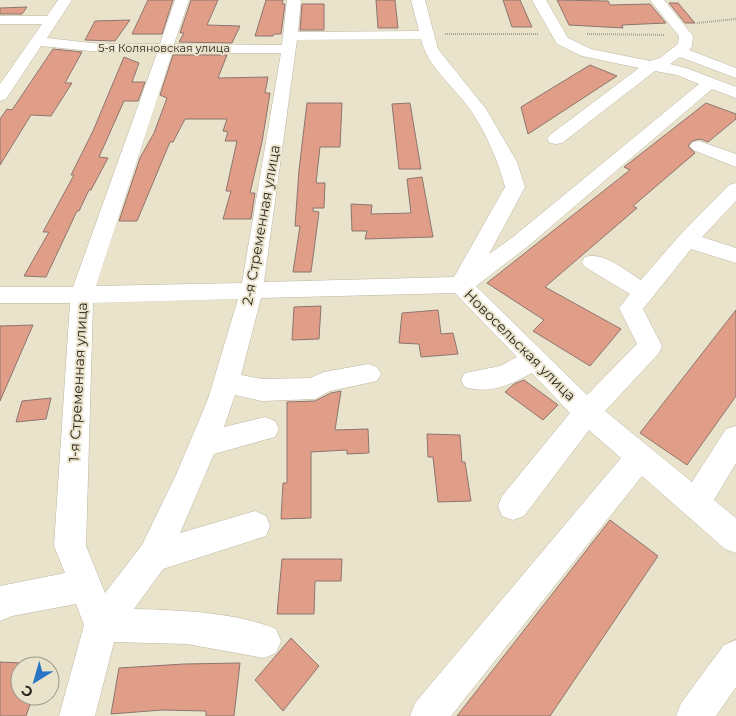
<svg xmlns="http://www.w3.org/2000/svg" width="736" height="716" viewBox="0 0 736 716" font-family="Montserrat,sans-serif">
  <rect width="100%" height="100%" fill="#eae3cc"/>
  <path fill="#e09e88" stroke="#8d756e" d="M148 0H173L162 34H132Z
    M191 0H218L207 25 240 26 232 43 179 42 184 33H180Z
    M266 0H283L282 4H285L281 34H274L273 36H255Z
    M376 0H395L398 28H378Z
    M503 0H520L532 27H512Z
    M557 0 608 1 610 5 650 4 666 23 622 25 623 28 569 25Z
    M669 3H678L695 23H685Z
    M302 4H324V30H300Z
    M27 7 22 14H0V8Z
    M130 20 115 41 85 40 95 21Z
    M53 49 82 52 65 83H72L51 116 31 115 0 165V119L7 109 12 110Z
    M173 55H227L218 78 268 77 265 93H270L262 142 250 193H255L251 219H223L231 191H226L237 141H225L228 132 223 131 227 119H185L173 142H170L137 221H119L140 158 154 133 167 98 160 95Z
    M124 57 139 63 132 82H145L138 101H124L99 157 108 158 91 190H89L79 211H77L46 277 24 276 49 232H43L74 175H71L93 131Z
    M590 65 617 76 528 134 521 107Z
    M307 103H342L340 147H320L316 183H325L324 208H313V211L319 212 311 272H293L300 226H295L299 170Z
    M410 103 421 169H399L392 104Z
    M706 103 736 114V119L708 142 700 139 692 141 688 146 695 153 633 206 637 208 545 287 621 329 590 366 533 331 544 320 487 283 630 170 624 167Z
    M422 177 433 237 365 239 367 231H352L351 204 372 205 371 214 411 213 407 179Z
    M321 306 319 339 292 340 294 307Z
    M438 310 441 334 453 333 458 354 421 357 419 344 399 343 402 313Z
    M736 310V396L687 465 640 433Z
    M33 325 0 401V326Z
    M524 380 558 405 543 420 505 392 514 384Z
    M341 391 335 430 368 429 369 453 347 454V450L311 452V518L281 519 283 483H287V402L315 401 331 393Z
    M51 398 46 419 16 422 22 401Z
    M427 434 460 435 462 462H465L471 501 438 502 433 457H428Z
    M610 520 658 556 550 716H457Z
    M282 559H342L341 581H315L314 614H277Z
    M291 638 319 666 283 711 255 680Z
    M0 662 44 664V666H20V696H33L26 716H0Z
    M240 663 234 716H206V711L162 710 111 714 119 668 184 664Z"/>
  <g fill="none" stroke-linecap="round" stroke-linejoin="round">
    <g stroke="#bcb6a0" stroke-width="1">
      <path id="minor" d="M58 0H72L47 38 101 44H160L175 0H189L174 44 282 45 287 0H301L298 32 419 31 411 0H425L438 49 486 109 517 162 525 187 489 254 513 237 699 84 677 75 655 71 562 143 556 144 550 143 547 139 550 135 639 68 582 56 557 44 532 0H546L568 38 591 49 650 61 660 58 678 44 679 36 650 0H664L693 36 692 46 689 50 736 68V78L680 57 670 64 686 68 736 87V98L712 89 527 247 476 286 587 395 637 344 619 308 630 294 585 267 582 262 585 257C604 251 626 271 641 280L680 235 729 185 736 183V201L702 237 736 248V263L691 249 643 309 662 346 659 353 605 411 692 482 726 429 736 426V463L714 500 736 518V553L725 549 642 476 451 716H410L415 703 621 458 589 430 524 516 513 520 502 516 498 506 502 496 570 413 532 373C512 384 488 395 465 387L461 380 465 373 500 366 517 357 455 293 261 298 241 375 262 379 310 378 324 372 368 364 377 367 381 374 377 381 330 391 315 399 262 401 235 395 224 427 265 417 275 421 279 429 275 437 214 454 180 533 255 511 266 516 270 526 266 536 163 569 134 609C177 610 236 612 276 629L281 641 276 653 264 658 187 644 114 642 95 716H59L84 625 76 604 12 616 0 621V586L65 573 54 546 70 303H0V287H73L157 53 101 52 41 46 6 99 0 101V84L42 24H0V16H47ZM421 39C427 66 454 87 470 109 486 133 498 160 505 187L454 277 264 282 297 40ZM172 53H281L242 283 96 286ZM238 299 208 399 176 475 142 545 105 593 86 546 93 303Z
        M699 141 736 154V167L693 150 690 146 693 142Z
        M736 640V687L716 716H676L681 703 724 645Z"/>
    </g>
    <path stroke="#aba694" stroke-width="2" stroke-dasharray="1 1" stroke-linecap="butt" d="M697 23 736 19
      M445 34H539
      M587 34 664 35"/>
    <use href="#minor" fill="#fff" fill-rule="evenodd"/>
  </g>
  <g text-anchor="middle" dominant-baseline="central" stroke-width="4" stroke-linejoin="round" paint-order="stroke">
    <g font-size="11" fill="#2b2820" stroke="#eae3cc">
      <text x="164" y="48">5-я Коляновская улица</text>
    </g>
    <g font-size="14" fill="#2b2820" stroke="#eae3cc">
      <text transform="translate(261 225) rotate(-80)">2-я Стременная улица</text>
      <text transform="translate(520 345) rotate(45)">Новосельская улица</text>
      <text transform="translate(78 382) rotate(-87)">1-я Стременная улица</text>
    </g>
  </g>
  <g transform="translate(35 681) rotate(217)"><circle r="24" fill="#eae3cc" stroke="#9e9887"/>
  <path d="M0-4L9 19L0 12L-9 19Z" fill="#2974c4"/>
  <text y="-8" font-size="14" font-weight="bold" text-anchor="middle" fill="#2b2820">С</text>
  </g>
</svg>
